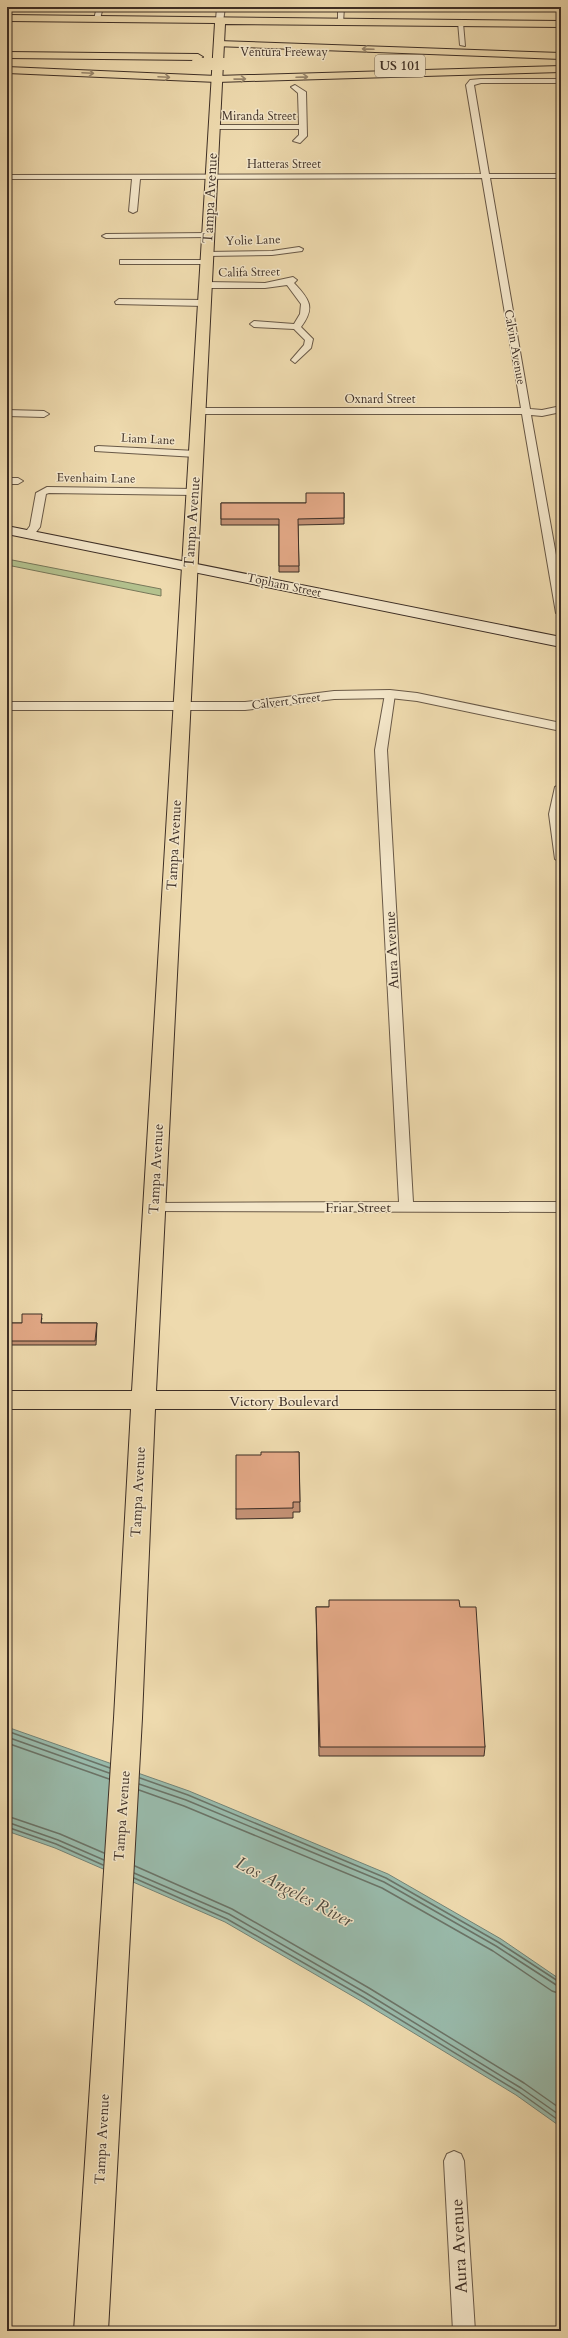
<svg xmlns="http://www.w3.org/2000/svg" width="568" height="2338" viewBox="0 0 568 2338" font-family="Cardo,serif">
  <rect width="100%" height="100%" fill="#eedaae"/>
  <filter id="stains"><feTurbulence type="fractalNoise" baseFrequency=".005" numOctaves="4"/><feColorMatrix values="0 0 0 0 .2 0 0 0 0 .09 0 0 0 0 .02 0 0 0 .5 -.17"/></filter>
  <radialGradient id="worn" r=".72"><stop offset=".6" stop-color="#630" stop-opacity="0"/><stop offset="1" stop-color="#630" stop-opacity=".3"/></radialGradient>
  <path fill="#b3c18e" stroke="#78785a" d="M7 559 161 589V596L7 565Z"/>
  <path fill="#99bbac" stroke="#748376" d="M7 1727 189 1791 388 1874 501 1939 561 1980V2127L516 2095 361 2001 225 1922 55 1848 7 1831Z"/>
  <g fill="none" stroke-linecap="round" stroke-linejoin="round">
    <path stroke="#6b7468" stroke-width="1.5" d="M7 1731 110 1768
      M7 1737 109 1773
      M7 1743 109 1779
      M140 1778 188 1795 386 1878 498 1942 561 1983
      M139 1784 186 1800 384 1882 496 1946 561 1988
      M139 1790 184 1806 382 1888 493 1951 552 1991 561 1994
      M7 1816 60 1834 104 1853
      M7 1822 58 1840 104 1860
      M7 1827 56 1844 103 1865
      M135 1866 232 1909 369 1988 524 2083 561 2109
      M134 1873 229 1914 366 1993 521 2088 561 2116
      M134 1878 227 1919 363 1997 519 2092 561 2122"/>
    <g stroke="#695947" stroke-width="2">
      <path id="minor" d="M97 7H103L100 19 97 21 94 19Z
        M338 7H344L343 23 338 22Z
        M458 22 463 23 465 46 460 45Z
        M481 79H561V83H481L474 85 489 174H561V178H490L530 409 542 410 561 406V412L542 416 531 415 561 583V616L556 613 522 414H198L193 411 198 408H521L482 178 140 179 137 211 133 213 129 211 132 179H7V175L481 174 466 85 470 80Z
        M295 85 306 92 307 136 300 143 293 141 299 135V129H214L210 127 214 125H299L298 93 291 87Z
        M208 233 212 235 211 237 106 238 102 236 106 234Z
        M299 247 303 249 302 251 272 255 207 256 203 254 207 252 272 251Z
        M120 260H207L211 262 207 264H120Z
        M293 277 297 280 294 283C309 299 316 307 301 327L313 339 311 348 295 363 291 360 304 345 305 340 294 329 254 327 250 324 254 321 294 324 300 314 301 304 287 285 265 288H205L201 285 205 282 265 283Z
        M119 299 204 300 208 303 204 306 116 304 115 302Z
        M7 410 44 411 49 414 44 417 7 416Z
        M98 446 196 451 201 454 196 457 95 451V447Z
        M7 478H18L23 481 18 484H7Z
        M47 487 194 489 199 492 194 495 49 493 46 494 40 527 33 536H25L24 534 30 526 36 493Z
        M390 691 395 694 387 750 413 1202H561V1212L149 1211 147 1208 149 1205 154 1203 399 1202 375 750 385 694Z
        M561 784V863L555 859 549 814 555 787Z
        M454 2151 461 2154 464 2161 475 2331H453L444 2161 447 2154Z"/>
    </g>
    <g stroke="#695947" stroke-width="2">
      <path id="tertiary" d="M217 7H225L223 22 216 20Z
        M390 690 417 693 561 723V731L417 701 390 698 334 699 245 710H7V702H245L334 691Z"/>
    </g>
    <g stroke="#3d2e25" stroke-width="2">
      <path id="secondary" d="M7 526 561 637V647L7 534Z"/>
    </g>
    <g stroke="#3d2e25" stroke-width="2">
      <path id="primary" d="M7 15 561 21V27L225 24 156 1391H561V1409H155L142 1718 108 2331H74L114 1718 131 1409H7V1391H132L215 23 7 21Z"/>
    </g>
    <g stroke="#3d2e25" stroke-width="2">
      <path id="motorway" d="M218 41 561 53V59L214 46V42Z
        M7 52 198 54 203 57 198 60 7 58Z
        M561 66V72L217 82 7 73V67L217 76Z"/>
    </g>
    <use href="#minor" fill="#f4e7ca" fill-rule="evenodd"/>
    <use href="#tertiary" fill="#f4e7ca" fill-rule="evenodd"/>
    <use href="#secondary" fill="#f4e7ca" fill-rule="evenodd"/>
    <use href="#primary" fill="#eedaae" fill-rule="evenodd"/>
    <use href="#motorway" fill="#eedaae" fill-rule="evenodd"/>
    <g stroke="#3d2e25" stroke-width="12" stroke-linecap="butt">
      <path id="motorway-bridge" d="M197 64H239"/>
    </g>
    <use href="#motorway-bridge" stroke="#eedaae" stroke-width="12"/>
  </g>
  <path fill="#c29073" stroke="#3d2e25" d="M344 493V524L298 525 299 572H279V525H221V503H306Z
    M42 1318 41 1323H97L96 1345H7V1323H22Z
    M299 1452 300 1512H293V1518L236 1519V1509L261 1455Z
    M316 1607H460L485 1747 484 1756H319Z"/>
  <path fill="#e2a886" stroke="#3d2e25" d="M306 493H344V518L298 519 299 566H279V519H221V503H306Z
    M22 1314H42L41 1323H97L95 1341H7V1323H22Z
    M261 1452H299L300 1502H293V1508L236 1509V1455H261Z
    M329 1600H459L460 1607H476L485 1747H320L316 1607H329Z"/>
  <defs><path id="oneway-shaft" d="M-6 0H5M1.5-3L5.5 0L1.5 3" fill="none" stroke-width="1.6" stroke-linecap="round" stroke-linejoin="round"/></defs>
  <g stroke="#96846a">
    <use href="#oneway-shaft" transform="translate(368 49) rotate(-178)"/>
    <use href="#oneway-shaft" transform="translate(88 73) rotate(3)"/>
    <use href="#oneway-shaft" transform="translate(164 77) rotate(3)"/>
    <use href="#oneway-shaft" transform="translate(302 77) rotate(-2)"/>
    <use href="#oneway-shaft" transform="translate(240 79) rotate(-1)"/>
  </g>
  <g text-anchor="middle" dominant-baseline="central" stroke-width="3" stroke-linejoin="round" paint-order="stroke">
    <g font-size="12" fill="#3d2e25" stroke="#f4e7ca">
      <text x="284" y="52">Ventura Freeway</text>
      <text x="259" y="116">Miranda Street</text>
      <text x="284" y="164">Hatteras Street</text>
      <text transform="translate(253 240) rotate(-2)">Yolie Lane</text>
      <text transform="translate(249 272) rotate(-1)">Califa Street</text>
      <text transform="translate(515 347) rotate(80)">Calvin Avenue</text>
      <text x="380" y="399">Oxnard Street</text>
      <text transform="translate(148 439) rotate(3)">Liam Lane</text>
      <text transform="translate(96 478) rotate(1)">Evenhaim Lane</text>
      <text transform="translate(284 585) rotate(12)">Topham Street</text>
      <text transform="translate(286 701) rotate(-7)">Calvert Street</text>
    </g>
    <rect fill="#f4e7ca" stroke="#746656" stroke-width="1" x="375" y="55" width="50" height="22" rx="3"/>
    <g font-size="13" font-weight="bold" fill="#3d2e25">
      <text x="400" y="66">US 101</text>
    </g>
    <g font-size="14" fill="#3d2e25" stroke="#f4e7ca">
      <text transform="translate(210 198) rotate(-87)">Tampa Avenue</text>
      <text transform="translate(192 522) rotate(-86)">Tampa Avenue</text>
      <text transform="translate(174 845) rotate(-87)">Tampa Avenue</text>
      <text transform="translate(392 950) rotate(-93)">Aura Avenue</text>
      <text transform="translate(156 1169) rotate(-87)">Tampa Avenue</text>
      <text x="358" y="1207">Friar Street</text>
      <text x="284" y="1401">Victory Boulevard</text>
      <text transform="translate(138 1492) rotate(-87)">Tampa Avenue</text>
      <text transform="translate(122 1816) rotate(-86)">Tampa Avenue</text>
      <text transform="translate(102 2139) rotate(-87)">Tampa Avenue</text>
    </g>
    <g font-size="17" fill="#3d2e25" stroke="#f4e7ca">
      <text transform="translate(459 2246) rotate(-93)">Aura Avenue</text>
    </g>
    <g font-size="18" font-style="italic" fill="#4f4a40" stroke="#f4e7ca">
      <text transform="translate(294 1892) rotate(28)">Los Angeles River</text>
    </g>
  </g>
  <rect width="568" height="2338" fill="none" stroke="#eedaae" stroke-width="24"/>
  <rect x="8" y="8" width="552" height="2322" fill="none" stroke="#3d2e25" stroke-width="2"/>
  <rect x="12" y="12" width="544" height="2314" fill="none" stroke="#3d2e25"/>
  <rect width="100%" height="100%" filter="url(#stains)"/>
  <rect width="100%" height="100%" fill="url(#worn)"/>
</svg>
